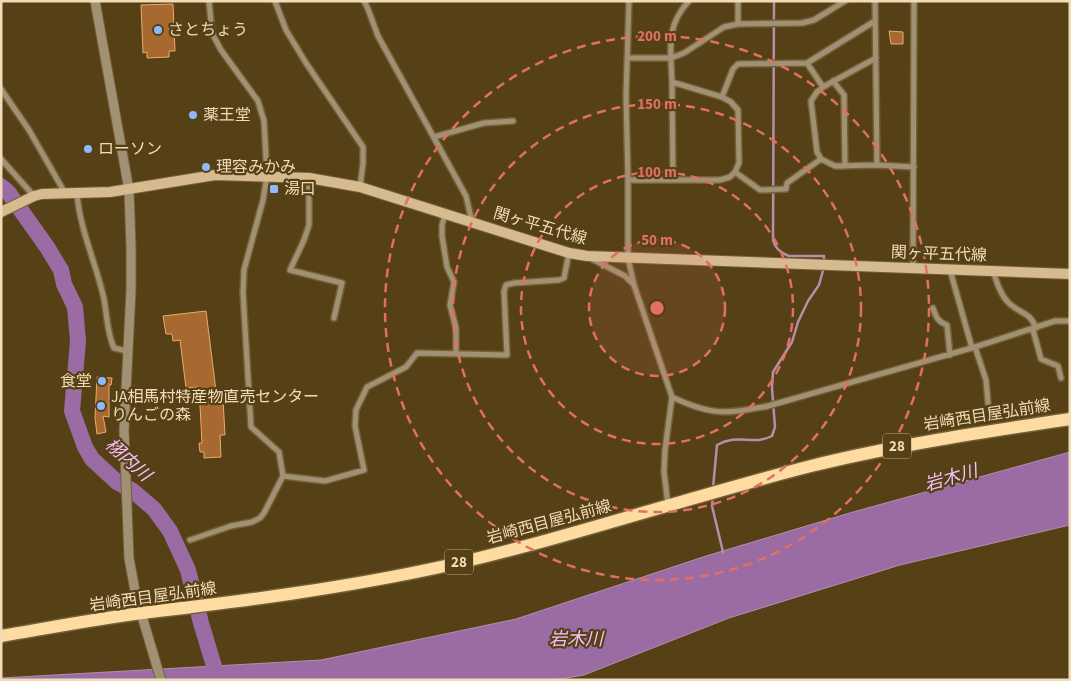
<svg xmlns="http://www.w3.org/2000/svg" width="1071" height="681" viewBox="0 0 1071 681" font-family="'Source Sans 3','Noto Sans JP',sans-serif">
  <rect width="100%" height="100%" fill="#564016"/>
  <path fill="#9b6ca4" stroke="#b58eaa" d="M1070 452V525L900 565 729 618 584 675 555 680H1V678L321 660 516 619 706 556 853 512Z"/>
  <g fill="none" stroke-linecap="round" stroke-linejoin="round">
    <path stroke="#b58eaa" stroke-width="2.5" d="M774 1 773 240C775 249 781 253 789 256H824V261
      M713 488 717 445C739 433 752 446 772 436L775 427 772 388 773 372 792 342 798 322 808 301 819 285 824 267
      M713 496 712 506 723 552"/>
    <path stroke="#9b6ca4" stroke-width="16" d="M1 186 8 192 47 247 61 270 64 284 75 307 78 341 72 411 85 447 92 459 117 482 133 491 154 509 170 531 188 570 201 623 217 676 216 680"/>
  </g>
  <path fill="#a7692f" stroke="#eca970" d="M173 4 175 51H169V57L147 58V52L143 53 141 5Z
    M889 31 903 32V44H891Z
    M206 311 217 399H223L225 435H220L221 457 204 458V452H200L199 443H202L199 387 186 388 180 340 173 341 172 334H166L163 316Z
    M97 377 112 378 111 385H109V417L103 416 106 432 97 434 95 418Z"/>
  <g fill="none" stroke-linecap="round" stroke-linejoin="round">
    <g stroke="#755f36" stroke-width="8">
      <path id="minor" d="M275 1 286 30 306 63 363 147V163L360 187
        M364 1 368 9 378 36 466 196 472 222
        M629 1 626 96 628 180V258L634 285 672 397C712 416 726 414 768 406L975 347 1055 321H1070
        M875 1 877 165
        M738 24V1
        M628 58H671L684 53 724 27 738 24 802 23 814 20 845 1
        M876 58 823 87 817 92 811 101 817 152 821 159 835 166 877 165 914 167
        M807 63 823 87
        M833 81 844 95 845 166
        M672 82 673 179
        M1 89 29 130 65 193
        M722 97 733 69 738 64 807 63 875 21
        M434 137 484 123 513 121
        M1 159 34 196
        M735 172 760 190 786 189 787 183 821 159
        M309 178V225L304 240 290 270 342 283 334 318
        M628 180H720L730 177 735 172 739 163 738 110 731 102 722 97 672 82C671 50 665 26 689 1
        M77 194C80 230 96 263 104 299 107 315 107 333 114 348L127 351
        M445 214 442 225V236L447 267 454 282 450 305 456 328V353
        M590 258 625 276 632 283
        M913 268 914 1
        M950 270 972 348
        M993 271C997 283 1001 296 1010 304 1021 314 1030 312 1036 328
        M933 308C936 317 938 322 947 325L950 355
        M1033 330 1041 359 1058 366 1061 378
        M975 347 986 380 988 403
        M283 476 325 481 364 470 355 426 356 410 367 387 406 367 417 353 507 355 504 291 506 285 514 283 559 280 564 278 569 253
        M668 505 664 472 665 450 672 397
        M190 540 231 526 252 522 260 518 264 513 283 476 279 452 251 427 243 293 244 270 263 200 267 176 264 121 258 101 221 50 212 33 209 1"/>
    </g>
    <g stroke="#755f36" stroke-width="11">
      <path id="tertiary" d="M95 1 129 190 131 247V290L124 430 129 558 136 596 161 680"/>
    </g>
    <g stroke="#755f36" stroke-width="12">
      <path id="secondary" d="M1 212 34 196 42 194 110 192 215 175 309 178 360 187 569 253 587 256 1070 274"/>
    </g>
    <g stroke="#755f36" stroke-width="15">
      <path id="primary" d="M1 636C48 628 95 619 142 613 244 601 345 588 445 566 569 538 688 497 811 466 896 445 983 432 1070 419"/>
    </g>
    <use href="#minor" stroke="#a19174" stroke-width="5"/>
    <use href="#tertiary" stroke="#a19174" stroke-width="9"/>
    <use href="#secondary" stroke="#d5bb8e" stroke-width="10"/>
    <use href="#primary" stroke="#fedca1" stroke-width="12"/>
  </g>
  <circle cx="657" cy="308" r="68" fill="#e17061" fill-opacity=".12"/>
  <g fill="none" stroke="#e17061" stroke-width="2.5" stroke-dasharray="9 6">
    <circle cx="657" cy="308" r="68"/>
    <circle cx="657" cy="308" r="136"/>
    <circle cx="657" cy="308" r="204"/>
    <circle cx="657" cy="308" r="272"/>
  </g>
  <g fill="#90b8fd" stroke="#564016" stroke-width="2">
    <circle cx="158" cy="30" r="5"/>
    <circle cx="193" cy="115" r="5"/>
    <circle cx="88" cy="149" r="5"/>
    <circle cx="206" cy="167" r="5"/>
    <rect x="269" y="184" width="10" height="10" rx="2.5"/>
    <circle cx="102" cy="381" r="5"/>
    <circle cx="101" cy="406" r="5"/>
  </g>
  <g text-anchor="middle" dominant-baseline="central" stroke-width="4.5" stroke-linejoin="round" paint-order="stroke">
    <g fill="#564016" stroke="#c2ad87" stroke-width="1">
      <rect x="883" y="433.5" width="28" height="25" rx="4"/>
      <rect x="445" y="549.5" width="28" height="25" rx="4"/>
    </g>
    <g font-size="15" font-weight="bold" fill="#f1dcb7">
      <text x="897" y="446">28</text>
      <text x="459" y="562">28</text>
    </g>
    <g font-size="16" fill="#f1dcb7" stroke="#564016" text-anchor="start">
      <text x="168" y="30">さとちょう</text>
      <text x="203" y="115">薬王堂</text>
      <text x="98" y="149">ローソン</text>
      <text x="216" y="167">理容みかみ</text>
      <text x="284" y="189">湯口</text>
      <text x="92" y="381" text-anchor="end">食堂</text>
      <text x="111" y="397">JA相馬村特産物直売センター<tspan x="111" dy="18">りんごの森</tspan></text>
    </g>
    <g font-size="16" fill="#f1dcb7" stroke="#564016">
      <text transform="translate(540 226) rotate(16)">関ヶ平五代線</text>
      <text transform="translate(939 254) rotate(2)">関ヶ平五代線</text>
      <text transform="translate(987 415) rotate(-9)">岩崎西目屋弘前線</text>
      <text transform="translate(549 522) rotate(-15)">岩崎西目屋弘前線</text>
      <text transform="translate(153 597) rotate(-8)">岩崎西目屋弘前線</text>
    </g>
    <g font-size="18" font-style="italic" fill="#f4bffe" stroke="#564016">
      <text transform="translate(128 460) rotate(42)">栩内川</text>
      <text transform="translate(951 478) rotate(-16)">岩木川</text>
      <text x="576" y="639">岩木川</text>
    </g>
  </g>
  <circle cx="657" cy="308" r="8" fill="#e17061" stroke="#564016" stroke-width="2.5"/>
  <g font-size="15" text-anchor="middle" font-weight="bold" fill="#e17061" stroke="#564016" stroke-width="4.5" stroke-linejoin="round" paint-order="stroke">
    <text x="657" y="41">200 m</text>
    <text x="657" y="109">150 m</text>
    <text x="657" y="177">100 m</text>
    <text x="657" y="245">50 m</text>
  </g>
  <rect width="1071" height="681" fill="none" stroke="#f1dcb7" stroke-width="5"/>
</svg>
